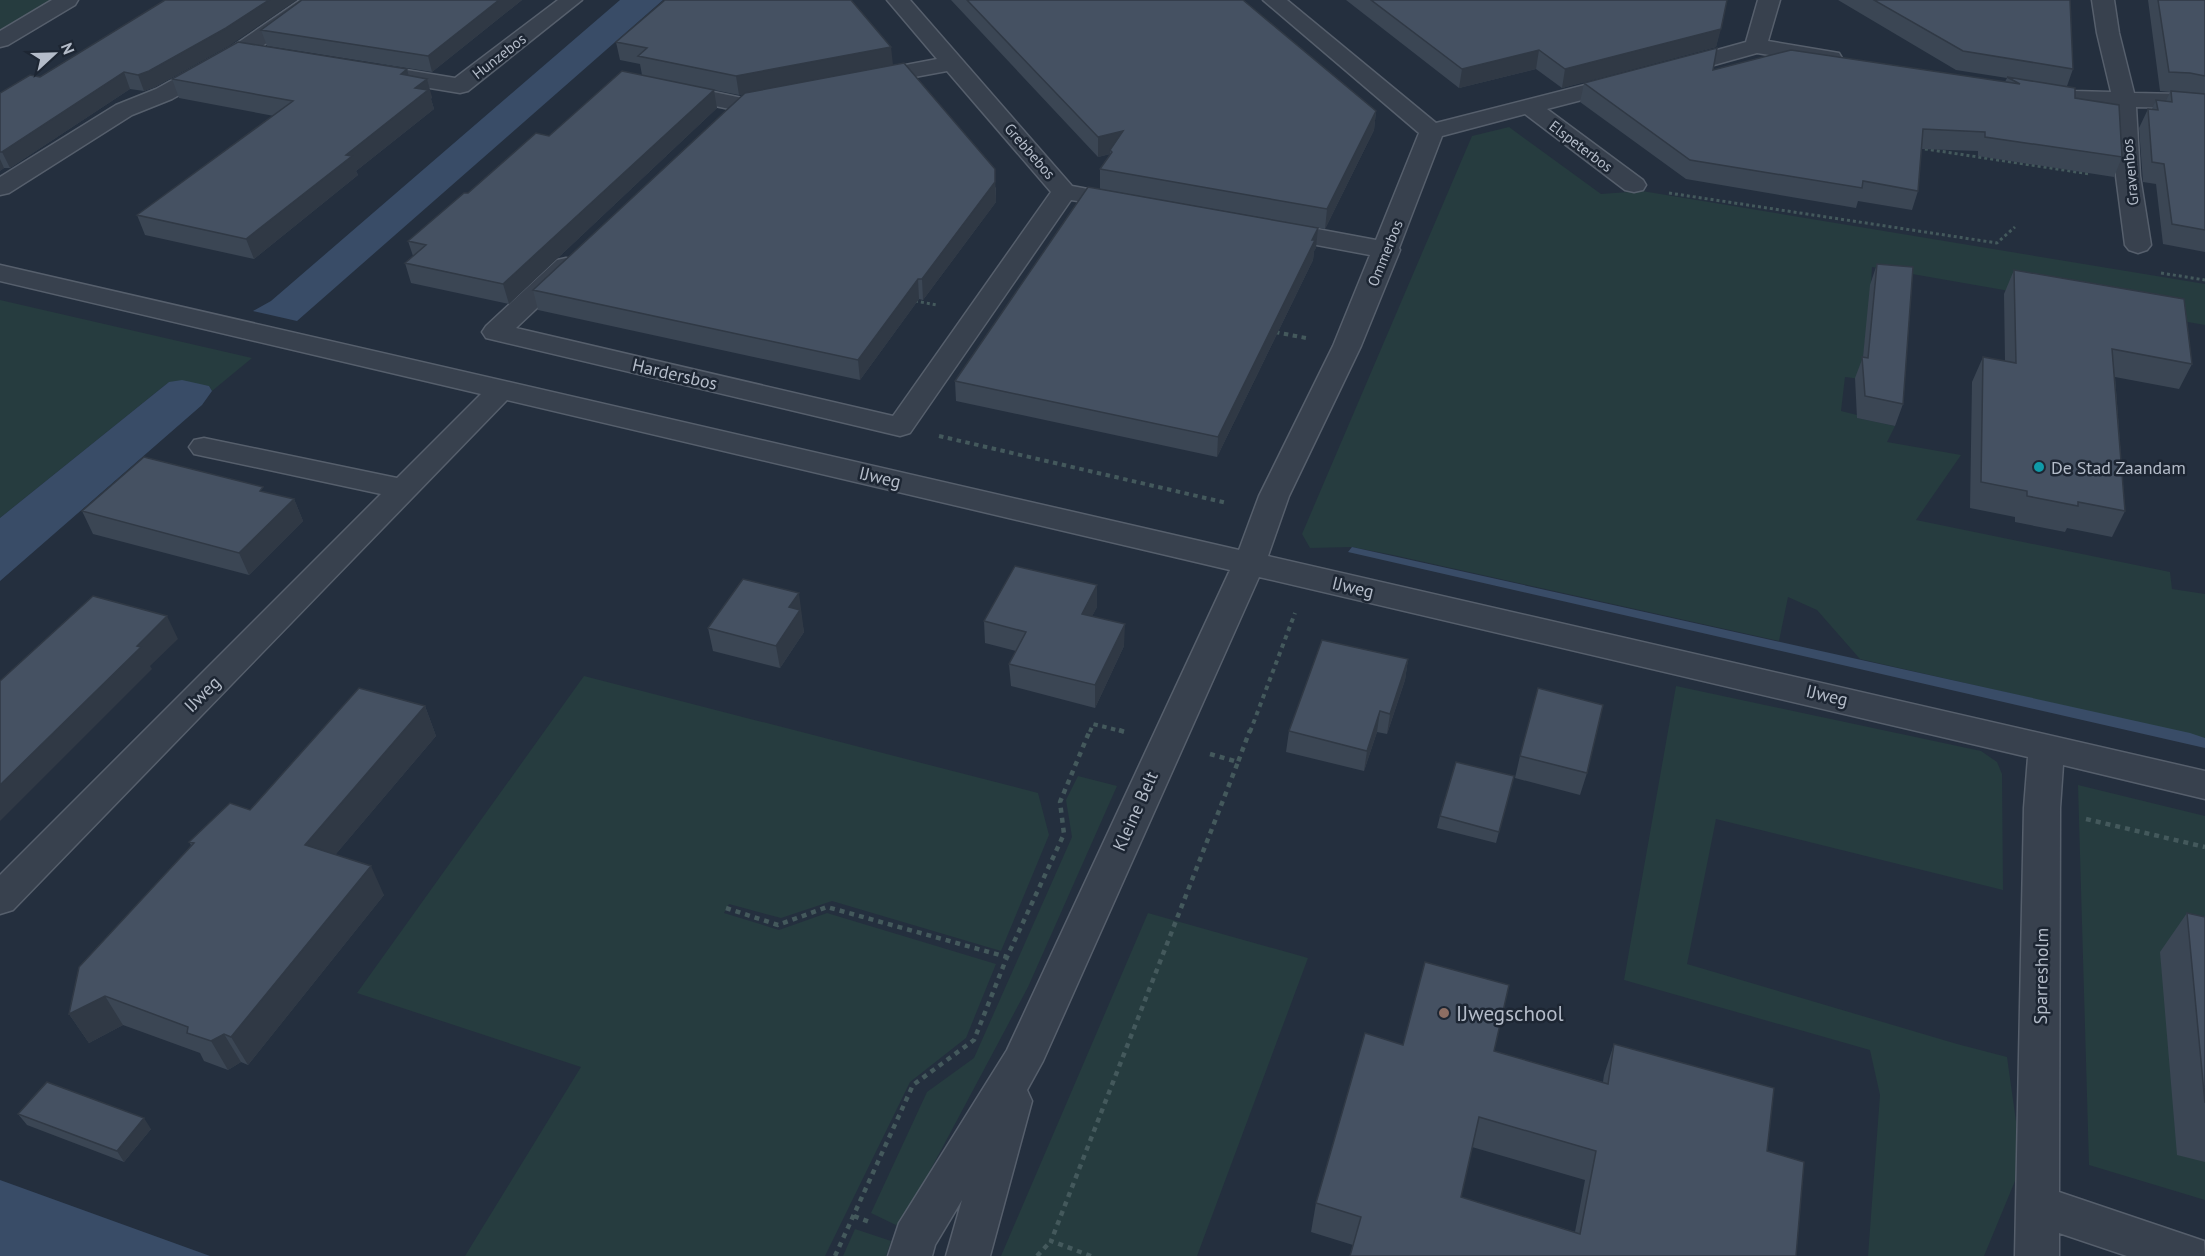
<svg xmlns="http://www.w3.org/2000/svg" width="2205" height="1256" viewBox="0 0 2205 1256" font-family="'PT Sans',sans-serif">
  <rect width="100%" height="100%" fill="#242f3e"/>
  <path fill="#263c3f" d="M0 0H56L0 33Z
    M1509 127 1601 194 1642 191 2205 284V325L1872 267 1868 337 1865 341 1861 379 1845 377 1841 411 1857 415 1858 418 1895 426 1887 442 1961 455 1916 520 2170 572 2172 589 2205 594V738L1860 659 1817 610 1788 597 1779 641 1393 555 1352 547 1310 548 1302 534 1472 136Z
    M0 300 252 358 212 391 209 386 169 382 0 518Z
    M584 676 1038 793 1049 835 1001 951 832 901 781 918 729 904 724 913 779 930 827 913 996 964 966 1038 910 1082 825 1256H465L581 1067 357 993Z
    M1676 686 1981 751 1997 762 2002 774 2003 890 1716 819 1687 964 1957 1044 2007 1057 2022 1164 1984 1256H1868L1880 1095 1870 1050 1624 980Z
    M1078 776 1117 786 1028 987 900 1227 871 1213 927 1092 974 1058 1072 837 1066 800Z
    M2078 785 2205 816V1200L2089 1165Z
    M1148 913 1308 958 1197 1256H1001Z
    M855 1229 891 1241 886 1256H843Z"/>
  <path fill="#394c67" d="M620 0H663L297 321 253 311 271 301Z
    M182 380 209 386 212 391 202 405 0 581V518L169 382Z
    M1352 547 2190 733 2205 738V748L1348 552Z
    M0 1180 210 1256H0Z"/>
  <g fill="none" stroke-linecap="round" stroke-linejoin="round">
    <g stroke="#565f6c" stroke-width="3">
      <path id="minor" d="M52 0H78L75 5 8 45 0 47V31Z
        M300 0H325L249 56 172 99 132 115 9 193 0 195V177L116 105 156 89 233 46Z
        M558 0H582L468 91 460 93 382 80 374 78 371 73 374 68 382 66 455 78Z
        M887 0H910L1072 186 1093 190 1096 195 1093 200 1084 202 1071 200 910 433 900 436 486 338 482 332 486 326 557 260 566 258 575 260 579 266 575 272 516 328 893 416 1051 192 947 71 866 86 858 84 855 79 858 74 937 59Z
        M1263 0H1287L1436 123 1624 75 1632 77 1635 82 1632 87 1547 109 1643 180 1646 185 1643 190 1634 192 1625 190 1525 114 1442 136 1399 248 1400 250 1361 346 1289 496 1268 556 2205 771V799L2063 765 2060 808 2059 1192 2204 1241 2205 1256H2127L2059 1233V1256H2015L2024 808 2028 757 1259 577 1043 1061 1027 1090 1032 1101 990 1256H946L962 1200 935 1245 932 1256H888L899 1223 1007 1050 1230 570 507 400 13 910 0 914V875L381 494 194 454 189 447 194 440 204 438 397 478 481 394 0 281V265L1239 550 1259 496 1333 346 1370 255 1274 237 1265 234 1261 229 1265 224 1274 221 1376 240 1419 133Z
        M1758 0H1780L1768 41 1839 53 1842 58 1839 63 1831 65 1757 53 1671 77 1663 75 1660 70 1663 65 1746 42Z
        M2092 0H2114L2119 33 2134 93 2181 94 2205 98V112L2181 108 2136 107 2140 176 2151 245 2147 250 2138 253 2129 250 2125 245 2116 176 2113 106 2073 105 2022 96 2018 91 2022 86 2030 84 2073 91 2111 92 2097 33Z
        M671 83 747 99 751 104 747 109 739 111 663 95 659 90 663 85Z"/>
    </g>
    <path stroke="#44595c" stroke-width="3" stroke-dasharray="3 3" stroke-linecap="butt" d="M1919 148 2090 174
      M1669 193 1997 243 2015 227
      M2161 273 2205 280
      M915 301 937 305"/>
    <path stroke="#44595c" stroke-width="4" stroke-dasharray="4.5 4.5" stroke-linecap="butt" d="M1275 332 1306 338
      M939 436 1227 503
      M1090 732 1093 724 1125 732
      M1250 732 1295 613"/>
    <path stroke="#44595c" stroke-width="4.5" stroke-dasharray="5 5" stroke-linecap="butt" d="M1119 730 1125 732
      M1210 754 1238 762 1250 730
      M2086 819 2205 847
      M726 908 778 925 827 907 1007 957
      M854 1216 872 1223
      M835 1256 913 1085 974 1040 1007 957 1064 834 1060 802 1090 730
      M1037 1256 1051 1241
      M1091 1256 1051 1241 1238 762"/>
    <use href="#minor" fill="#38414e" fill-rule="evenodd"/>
  </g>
  <path fill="#3b4654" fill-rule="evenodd" d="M302 0H522L432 72 267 46 261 30Z
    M951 0H1243L1376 111 1374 130 1325 229 1100 189V169L1110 154 1098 157Z
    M1346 0H1727L1716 47 1562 88 1536 69 1459 88Z
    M1838 0H2070L2073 69 2067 86 2122 157 2114 177 1978 156V151L1921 149 1918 191 1912 210 1858 201 1856 208 1686 179 1580 102 1584 83 1713 70 2005 82 2007 78 1956 70Z
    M2148 0H2205V252L2163 244 2156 184 2143 182 2139 128 2148 109H2152L2156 100 2166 101 2170 92 2160 91Z
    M616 42 893 65 996 188V202L923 300 919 299 860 380 538 310 533 290 745 94 739 95 714 90 717 108 509 304 411 283 405 263 413 256 408 241 468 193 549 136 642 75 640 64 620 60Z
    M232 44 155 87 144 91 130 89 10 168H4L0 171V93L40 77Z
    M407 69 409 75 432 97 431 99 434 109 356 171 358 175 254 259 145 235 137 215 274 116 179 98 172 79Z
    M1316 248 1314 251 1313 260 1217 457 956 401 955 381Z
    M1877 264 1903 404 1895 426 1857 418 1855 378 1863 357 1870 285Z
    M2014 270 2192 364 2179 389 2115 377 2125 511 2112 537 2067 528 2065 532 2015 522V517L1970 508 1972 382 1983 357 2005 361 2004 294Z
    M265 492 294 499 303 521 249 575 93 534 82 511Z
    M1097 585V607L1092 616 1124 646 1095 708 1011 686 1009 664 1016 651 985 643 984 621Z
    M802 615 801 616 804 632 780 668 713 651 708 628Z
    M1408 659 1405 680 1387 734 1377 732 1364 771 1286 752 1289 731Z
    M425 706 436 736 335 855 384 895 248 1065 241 1062 228 1070 204 1061 200 1053 123 1025 89 1043 69 1014 191 845 189 842 250 810Z
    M1520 756 1587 773 1580 795 1515 778Z
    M1514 776 1496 843 1437 828 1440 816Z
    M2187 913 2205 917V1162L2177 1155 2160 952Z
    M1614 1044 1767 1151 1796 1256 1353 1245 1311 1232 1316 1203 1403 1045 1494 1051 1603 1082 1604 1075ZM1472 1147 1585 1180 1575 1232 1461 1197Z
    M18 1114 151 1129 124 1162 27 1125Z"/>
  <path fill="#303945" d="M269 0H297L232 44 155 87 144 91 138 75Z
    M499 0H522L432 72 428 56Z
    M1721 29 1716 47 1562 88 1565 69Z
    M891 47 893 65 739 95 736 76Z
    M1539 50 1536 69 1459 88 1462 69Z
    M407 69 412 88 401 74Z
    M124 72 130 89 10 168 2 152Z
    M427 79 432 97 431 99 434 109 356 171 358 175 254 259 246 239 346 155 415 88Z
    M714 90 717 108 509 304 503 284Z
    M1376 111 1374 130 1325 229 1327 209Z
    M1123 131 1110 150V154L1098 157V137Z
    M0 159 4 168 0 171Z
    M995 169 996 202 923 300 922 279Z
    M1318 228 1316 248 1314 251 1313 260 1217 457 1218 437Z
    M918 279 919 299 860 380 858 360Z
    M294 499 303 521 249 575 239 553Z
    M1097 585V607L1082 636V614Z
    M799 593 804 632 780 668 776 646 789 607Z
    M167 616 178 639 150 666 152 669 0 821V785Z
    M1125 624 1124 646 1095 708V685Z
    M1408 659 1405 680 1387 734 1390 714Z
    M425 706 436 736 319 874 305 845Z
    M1380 711 1377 732 1364 771 1367 751Z
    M371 866 384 895 248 1065 231 1037Z
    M105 996 123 1025 89 1043 69 1014Z
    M224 1034 241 1062 228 1070 211 1041Z
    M144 1118 151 1129 124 1162 117 1151Z"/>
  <path fill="#455162" stroke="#303945" stroke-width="1.5" fill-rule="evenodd" d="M165 0H269L226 28 149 71 138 75 124 72 2 152H0V93L30 75 40 77Z
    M302 0H499L428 56 261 30Z
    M665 0H851L891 47 736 76 638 56 647 48 616 42Z
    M967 0H1243L1376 111 1327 209 1100 169 1112 152 1110 150 1123 131 1098 137Z
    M1371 0H1727L1721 29 1565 69 1539 50 1462 69Z
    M1874 0H2070L2073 69 1963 51Z
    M2158 0H2205V76L2190 73 2169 72Z
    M238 42 407 69 401 74 427 79 415 88 428 90 346 155 352 156 246 239 137 215 293 101 172 79Z
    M1717 48 1713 70 1791 50 2020 84 2007 77 2075 88V98L2119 105 2122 157 1985 137V132L1923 129 1918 191 1863 181 1862 188 1690 160 1584 83Z
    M904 63 995 169V182L922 279H918L858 360 533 290 745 93Z
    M622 71 714 90 503 284 405 263 426 245 408 241 464 193H468L536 133 549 136Z
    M2171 91 2205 94V230L2172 224 2164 164 2152 162 2148 109 2158 110 2156 100 2172 102Z
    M1088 187 1318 228 1312 240H1315L1218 437 955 381Z
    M1877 264 1913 267 1903 404 1865 396 1862 357 1868 358Z
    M2014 270 2184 299 2192 364 2112 349 2125 511 2078 502V506L2027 496V491L1981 482 1983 357 2016 363Z
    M144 457 263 487 260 491 294 499 239 553 82 511Z
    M1015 566 1097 585 1082 614 1125 624 1095 685 1009 664 1026 632 984 621Z
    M743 579 799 593 789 607 800 610 776 646 708 628Z
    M93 596 167 616 137 646 141 647 0 785V681Z
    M1322 640 1408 659 1390 714 1380 711 1367 751 1289 731Z
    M359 688 425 706 305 845 371 866 231 1037 224 1034 211 1041 187 1033 188 1027 105 996 69 1014 79 967 194 843 189 842 230 803 250 810Z
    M1538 688 1603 705 1587 773 1520 756Z
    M1456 762 1514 776 1499 832 1440 816Z
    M2187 913 2205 917V1103Z
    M1425 962 1509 985 1494 1051 1608 1084 1614 1044 1774 1088 1767 1151 1804 1162 1796 1256H1350L1361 1217 1316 1203 1365 1033 1403 1045ZM1479 1117 1596 1151 1580 1234 1461 1197Z
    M47 1082 144 1118 117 1151 18 1114Z"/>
  <circle fill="#0f9aa8" stroke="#1d2633" stroke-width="2" cx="2039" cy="467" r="6"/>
  <circle fill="#8d6e63" stroke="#1d2633" stroke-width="2" cx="1444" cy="1013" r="6"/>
  <g text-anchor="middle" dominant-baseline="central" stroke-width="5" stroke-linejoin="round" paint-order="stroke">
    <g font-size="15" fill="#b4bcc9" stroke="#1d2633">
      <text transform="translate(499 56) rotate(-38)">Hunzebos</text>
      <text transform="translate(1581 146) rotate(37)">Elspeterbos</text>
      <text transform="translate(1030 151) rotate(49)">Grebbebos</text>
      <text transform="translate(2130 172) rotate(-95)">Gravenbos</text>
      <text transform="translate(1385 253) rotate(-68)">Ommerbos</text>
    </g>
    <g font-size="18" fill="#b4bcc9" stroke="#1d2633">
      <text transform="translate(675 374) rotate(13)">Hardersbos</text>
      <text transform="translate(880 477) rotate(13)">IJweg</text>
      <text transform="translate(1353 587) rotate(13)">IJweg</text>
      <text transform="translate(202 694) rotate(-45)">IJweg</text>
      <text transform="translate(1827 695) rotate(13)">IJweg</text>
      <text transform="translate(1135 811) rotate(-66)">Kleine Belt</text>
      <text transform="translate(2041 976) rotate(-89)">Sparresholm</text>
    </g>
    <g font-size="18" fill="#b4bcc9" stroke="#1d2633" text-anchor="start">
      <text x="2051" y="467">De Stad Zaandam</text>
    </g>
    <g font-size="21" fill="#b4bcc9" stroke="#1d2633" text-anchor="start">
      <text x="1456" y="1013">IJwegschool</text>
    </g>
  </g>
  <g transform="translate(54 54) rotate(68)" stroke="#1d2633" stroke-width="4.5" paint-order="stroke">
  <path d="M0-4.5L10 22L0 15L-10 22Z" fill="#b4bcc9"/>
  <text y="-9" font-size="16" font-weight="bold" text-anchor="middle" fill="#b4bcc9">N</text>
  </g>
</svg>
